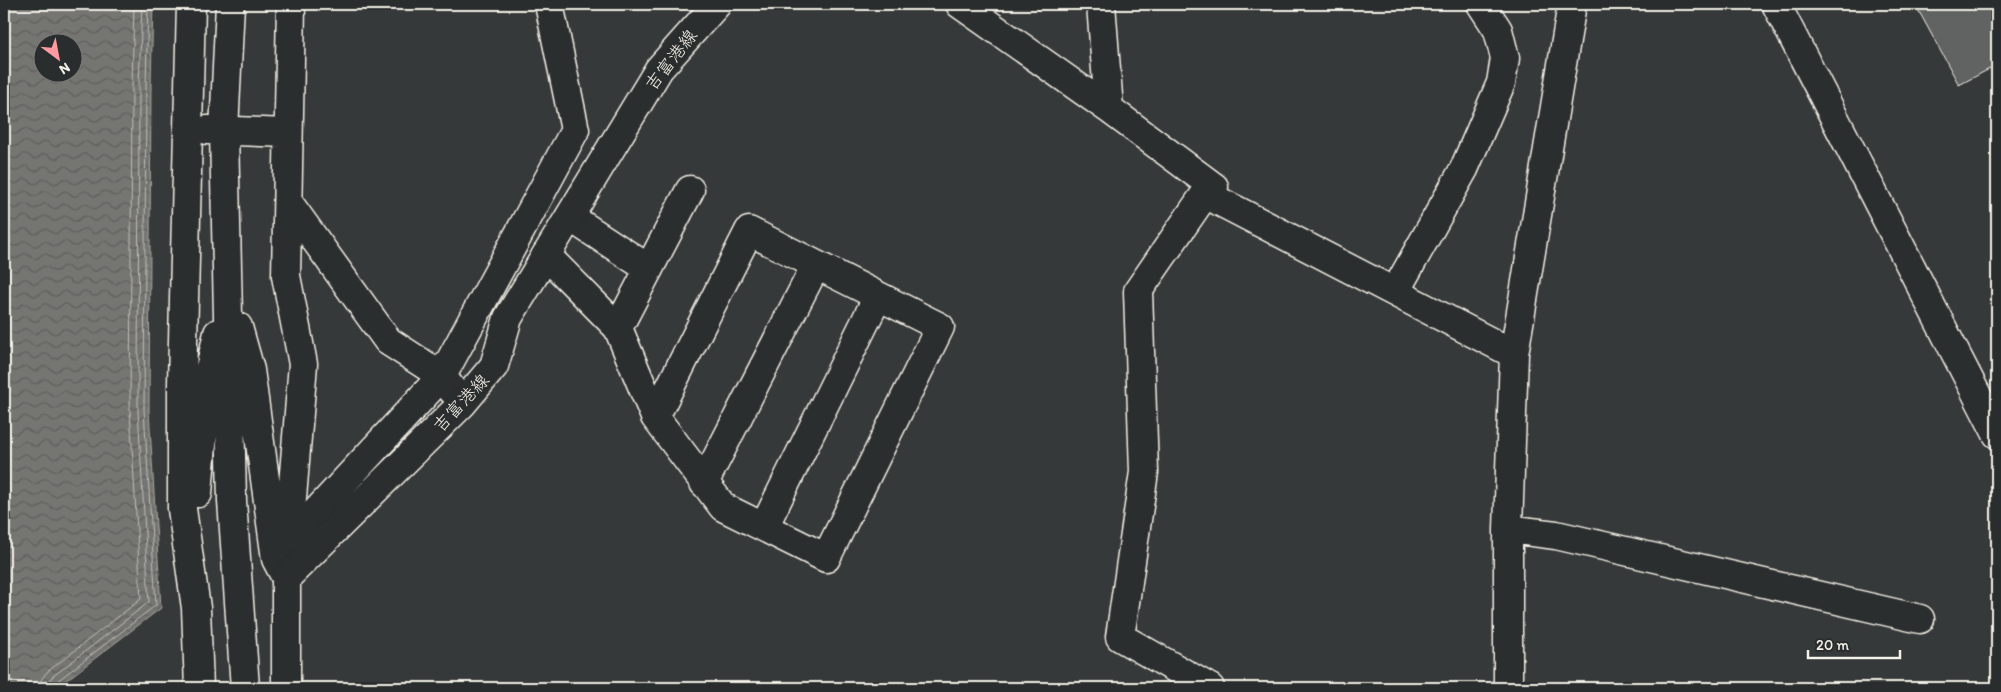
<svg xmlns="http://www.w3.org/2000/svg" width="2001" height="692" viewBox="0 0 2001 692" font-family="Itim,'Klee One',sans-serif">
  <defs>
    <pattern id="water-waves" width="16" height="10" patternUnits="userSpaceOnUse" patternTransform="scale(1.25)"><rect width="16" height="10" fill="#757572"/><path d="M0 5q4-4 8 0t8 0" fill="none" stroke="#5f5e5c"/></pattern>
  </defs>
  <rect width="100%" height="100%" fill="#363939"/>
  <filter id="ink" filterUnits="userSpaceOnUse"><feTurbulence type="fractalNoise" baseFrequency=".02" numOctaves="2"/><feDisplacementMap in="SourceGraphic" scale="10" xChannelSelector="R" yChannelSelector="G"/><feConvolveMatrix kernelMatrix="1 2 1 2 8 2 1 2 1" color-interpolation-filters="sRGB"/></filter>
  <g filter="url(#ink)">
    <path fill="url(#water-waves)" stroke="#a8a7a1" fill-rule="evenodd" d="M4 4H153L151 85 149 410 161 608 56 688H4ZM42 42H72V72H42Z"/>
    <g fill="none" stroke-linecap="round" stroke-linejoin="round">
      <path stroke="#c1bfb9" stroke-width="1" d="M40 688 41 680 47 672 141 599 130 411 132 85 134 4
        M47 688 48 682 52 677 149 602 138 410 139 85 142 4
        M54 688 56 682 156 605 144 410 146 85 148 4"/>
    </g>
    <path fill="#616362" stroke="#f4f1e8" d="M1915 4H1997V65L1959 85Z"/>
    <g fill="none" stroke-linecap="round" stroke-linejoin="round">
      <g stroke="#f4f1e8" stroke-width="31">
        <path id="street" d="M191 4 182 384V509L196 608 199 688
          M230 4 224 131 232 501 245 688
          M960 4 1109 109
          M1101 4 1109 109 1214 187 1205 194 1138 291 1144 472 1120 637 1210 688
          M1776 4 1997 434
          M207 130 288 133
          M1205 194 1514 354
          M288 202 388 341 442 376 453 391
          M570 217 649 269
          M546 255 618 328 655 417 723 507 826 558 940 327 749 231 655 417
          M1395 292 1464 169 1501 83 1505 58 1498 30 1481 4
          M238 327 250 370 276 559 286 578
          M618 328 690 190
          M704 483 816 265
          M198 493 207 382 218 333
          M764 527 878 296
          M1508 529 1556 535 1920 619
          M289 541 442 376 575 130 549 4
          M288 546 303 364 286 276 291 4
          M1508 688V529L1514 354 1572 4"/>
      </g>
      <g stroke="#f4f1e8" stroke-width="31">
        <path id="secondary" d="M286 688V578L462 404 494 366 508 318 659 69 717 4"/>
      </g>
      <use href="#street" stroke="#2a2d2e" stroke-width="28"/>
      <use href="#secondary" stroke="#2a2d2e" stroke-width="28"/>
    </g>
  </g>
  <g text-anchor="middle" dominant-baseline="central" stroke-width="5" stroke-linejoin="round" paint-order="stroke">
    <g font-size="18" fill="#f4f1e8" stroke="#2a2d2e">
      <text transform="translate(671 60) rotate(-52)">吉富港線</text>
      <text transform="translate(461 403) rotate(-47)">吉富港線</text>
    </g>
  </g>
  <rect width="2001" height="692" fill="none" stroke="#2a2d2e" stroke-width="20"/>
  <rect x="10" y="10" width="1981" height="672" fill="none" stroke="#f4f1e8" stroke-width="2" filter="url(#ink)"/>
  <g transform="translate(58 58) rotate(148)"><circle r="24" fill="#2a2d2e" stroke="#7b7b78"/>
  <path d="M0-4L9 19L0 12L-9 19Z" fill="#ff9aa2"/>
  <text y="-8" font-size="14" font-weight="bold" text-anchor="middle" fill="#f4f1e8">N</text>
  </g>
  <path d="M1808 650v8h92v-8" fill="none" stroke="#f4f1e8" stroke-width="2.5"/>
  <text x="1816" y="650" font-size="15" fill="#f4f1e8" stroke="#2a2d2e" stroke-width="4" paint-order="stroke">20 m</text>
</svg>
